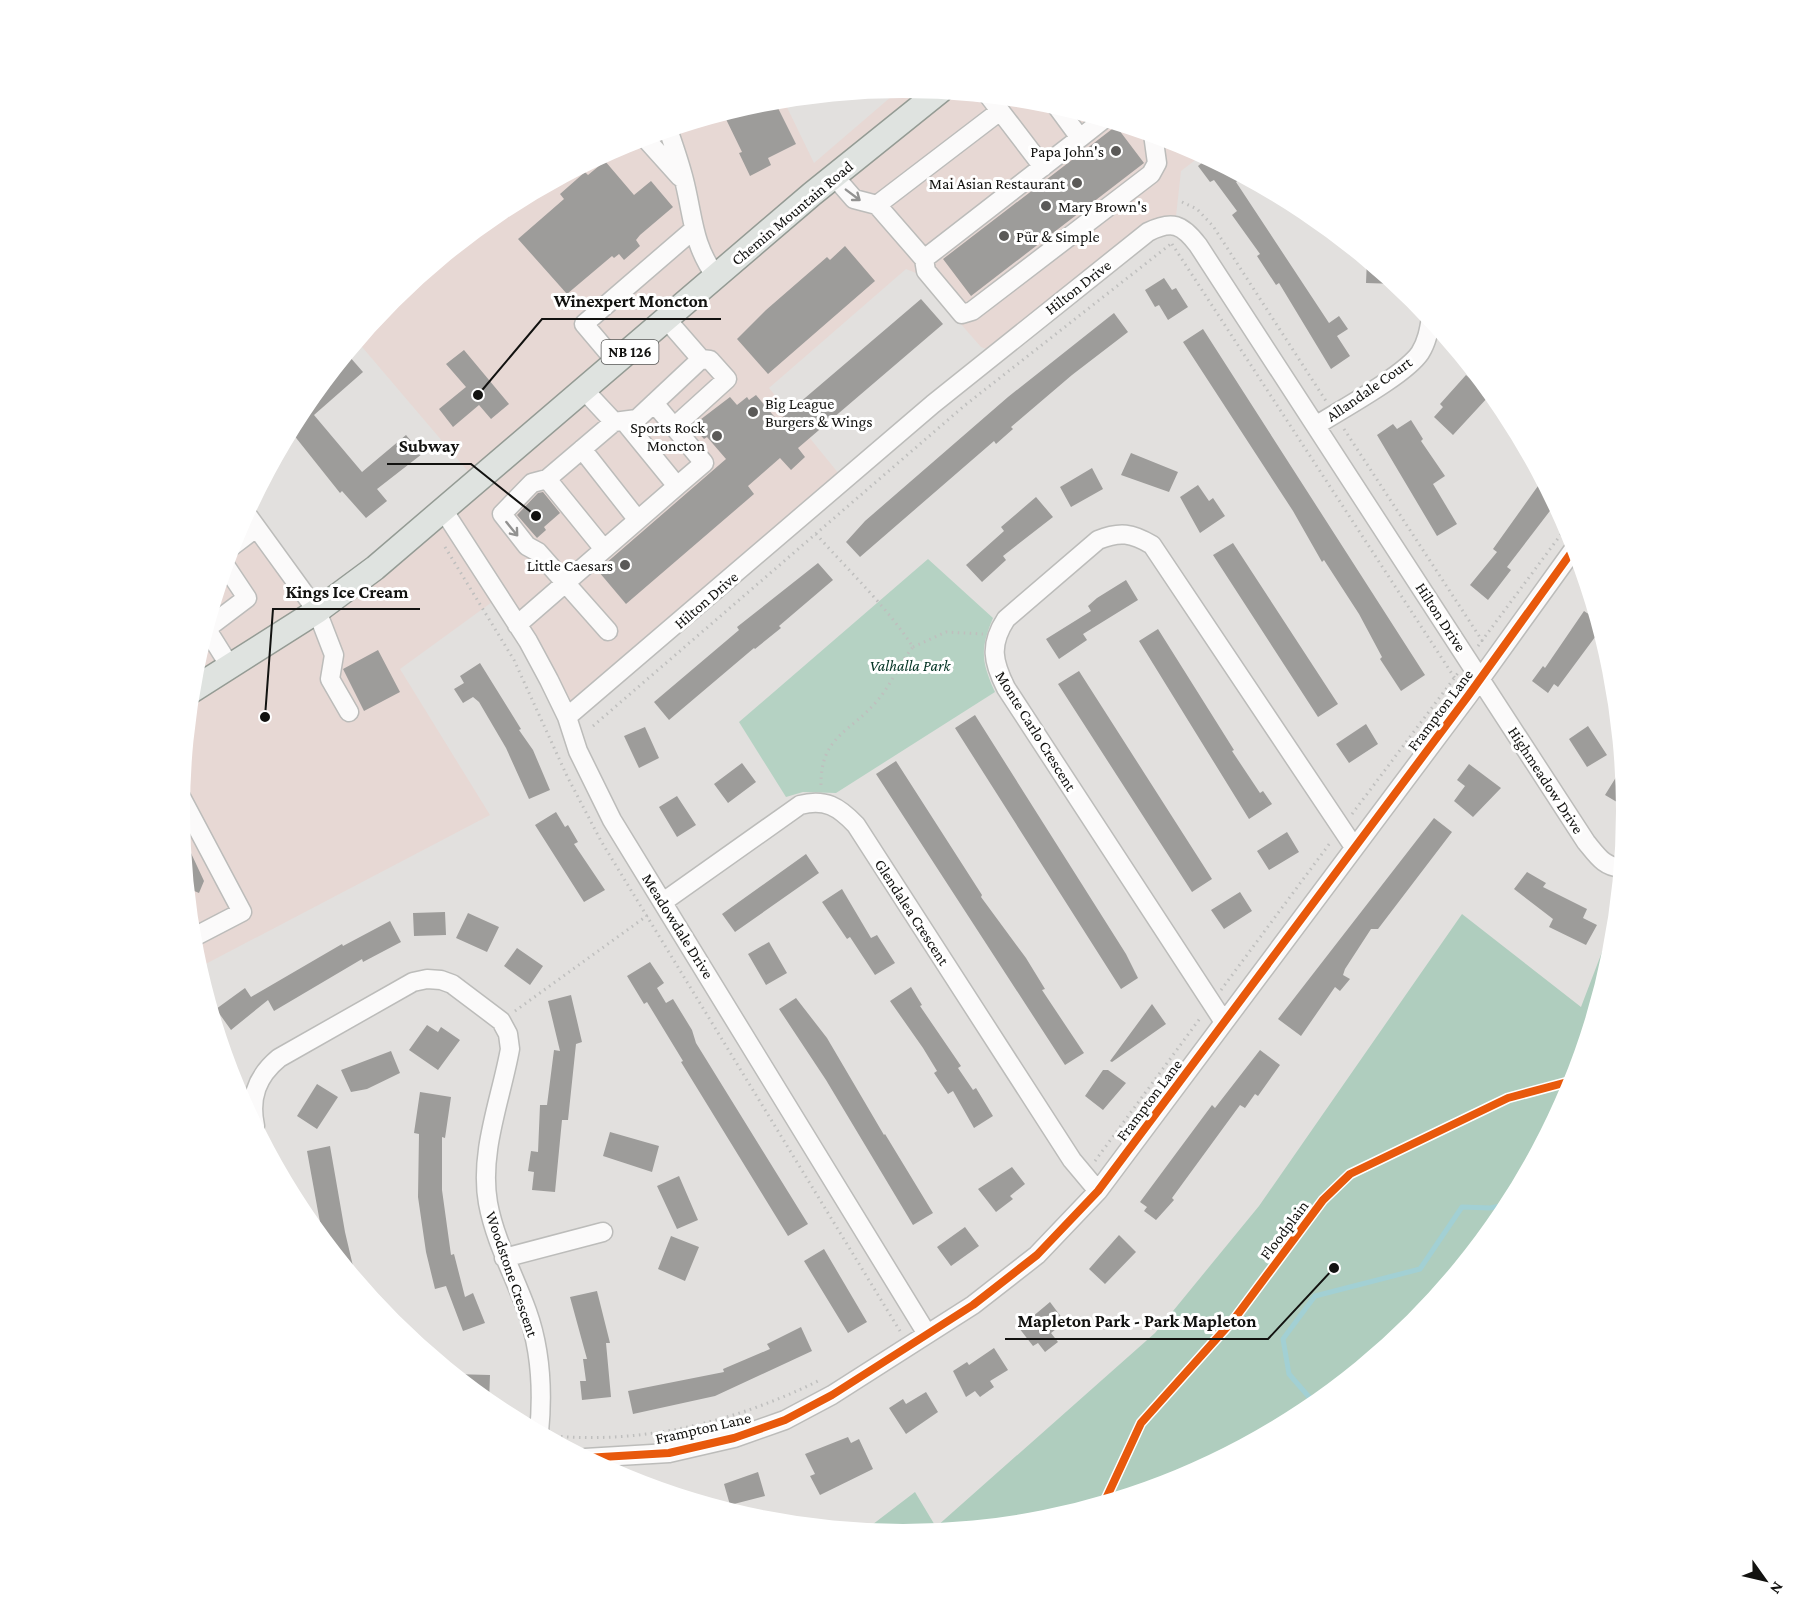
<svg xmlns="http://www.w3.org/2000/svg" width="1807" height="1622" viewBox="0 0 1807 1622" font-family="'Crimson Pro',serif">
  <rect width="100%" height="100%" fill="#e2e0de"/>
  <path fill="#e7d8d4" d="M904 87 1045 101 1181 142 1203 154 1181 171 1175 225H1161L994 352 981 347 916 273 906 269 769 388 844 480 567 717 499 597 400 669 490 815 198 968 193 952 180 811 193 669 235 534 246 513 318 610 477 482 357 341 392 299 502 209 627 142 763 101 783 99 814 163 892 96 886 89Z"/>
  <path fill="#b5d2c3" d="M928 559 993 618C980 649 981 661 995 692L836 793 803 792 786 797 739 722Z"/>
  <path fill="#afcdbe" d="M1618 910 1614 953 1572 1088 1505 1214 1415 1323 1305 1413 1180 1480 1044 1521 903 1535 864 1531 915 1492 936 1527 1155 1333 1259 1206 1462 914 1581 1007Z"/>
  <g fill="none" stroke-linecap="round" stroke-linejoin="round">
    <path stroke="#a2d0d4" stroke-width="5" d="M1316 1405 1289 1374 1283 1339 1315 1296 1420 1269 1462 1207 1490 1208 1510 1204"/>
  </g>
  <path fill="#9d9c9a" d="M774 100 796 144 768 158 771 165 750 176 739 153 742 152 723 113Z
    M1116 126 1144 163 971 296 943 259Z
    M1209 157 1233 170 1240 179 1236 182 1329 323 1339 316 1348 329 1337 336 1350 356 1331 369 1279 283 1276 285 1257 256 1260 254 1232 215 1237 211 1214 180 1210 182 1198 166Z
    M605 161 634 195 651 181 673 207 640 235 636 240 640 246 624 260 619 254 614 258 612 256 567 294 518 239 564 199 560 194 585 172 588 175Z
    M845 246 875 281 768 374 737 339 766 310 827 257 830 260Z
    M1367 259 1390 278 1397 284 1366 283Z
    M1164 278 1172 290 1176 288 1188 307 1168 320 1159 305 1155 307 1145 290Z
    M921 299 943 324 798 448 805 457 791 470 780 458 748 486 754 494 626 604 599 572 607 566 605 564 726 459 707 437 704 439 692 426 730 397 737 405 747 397 749 400 756 395 778 421Z
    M1114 313 1128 332 1072 375 1011 427 1013 429 996 444 994 441 860 557 846 542 865 521 1008 397Z
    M1203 329 1425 675 1401 691 1380 659 1382 657 1359 614 1324 560 1322 562 1293 511 1183 342Z
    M464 350 509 404 491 419 479 405 453 427 439 409 466 387 446 364Z
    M349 356 363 372 314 415 362 472 406 435 422 454 377 489 387 501 366 518 342 491 340 493 293 434 286 438 302 408Z
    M1466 375 1489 396 1453 435 1434 417 1443 407 1440 404Z
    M1411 420 1423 439 1421 441 1445 476 1433 484 1457 524 1437 536 1377 435 1393 424 1397 429Z
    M1131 453 1178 472 1169 492 1121 475Z
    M1092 468 1103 489 1071 507 1060 487Z
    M1543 479 1556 503 1507 567 1511 570 1488 600 1470 585 1497 552 1493 549Z
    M1198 485 1209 501 1213 498 1225 516 1200 533 1180 497Z
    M543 492 560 513 544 527 546 530 537 538 517 515 538 493Z
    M1036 497 1053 517 1003 556 1006 560 982 582 966 565 1004 531 1001 527Z
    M1233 543 1338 704 1318 717 1213 555Z
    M818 563 833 580 779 626 781 628 755 649 754 648 669 720 654 702 739 630 737 627Z
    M1126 580 1138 600 1083 634 1087 640 1059 659 1046 639 1091 611 1088 606 1097 598Z
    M1584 611 1599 621 1601 629 1558 687 1554 684 1548 693 1532 681 1543 666 1545 668Z
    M1158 629 1234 750 1232 751 1260 793 1263 791 1272 804 1249 819 1139 641Z
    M378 650 400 692 364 711 343 669Z
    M480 663 521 729 519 730 533 750 550 790 529 799 506 748 479 702 473 697 463 703 454 689 464 683 460 676Z
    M1079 671 1212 879 1192 892 1058 684Z
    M975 715 1126 954 1138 978 1121 989 955 728Z
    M1366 724 1378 744 1349 763 1336 744Z
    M1588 726 1607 755 1587 767 1569 739Z
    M645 727 659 758 639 768 624 736Z
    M896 761 982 895 981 897 1026 958 1045 989 1042 990 1084 1053 1065 1065 876 774Z
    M742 763 756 782 728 803 714 784Z
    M1469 764 1501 788 1473 817 1454 801 1465 786 1457 780Z
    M1623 766 1627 808 1605 795Z
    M677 796 696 825 677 837 659 807Z
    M556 812 565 827 568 825 578 842 574 844 605 890 584 902 535 825Z
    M1434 818 1452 832 1378 929H1371L1345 969 1343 975 1350 979 1340 991 1335 987 1301 1036 1278 1019Z
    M1287 832 1299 852 1269 870 1257 851Z
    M184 838 204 881 199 893 187 888Z
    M806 854 819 873 735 932 722 914Z
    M1527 872 1546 883 1543 887 1587 909 1583 918 1597 925 1586 945 1549 927 1553 919 1514 889Z
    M842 889 871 938 877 935 895 963 875 975 850 937 847 939 822 902Z
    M1240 892 1252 911 1224 929 1211 910Z
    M445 912 446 935 414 936 413 913Z
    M468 913 499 927 487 952 456 938Z
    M390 921 401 942 363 962 362 959 274 1011 268 1000 231 1030 216 1009 245 988 251 997 342 944 343 946Z
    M769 942 787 973 766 985 748 954Z
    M517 948 543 966 530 985 504 966Z
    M650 962 664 983 657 988 666 1003 673 999 692 1030 696 1043 808 1224 788 1236 681 1062 683 1061 647 1002 644 1004 627 976Z
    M911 987 922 1005 920 1006 961 1066 958 1068 973 1090 976 1088 993 1116 974 1128 953 1091 948 1094 934 1073 937 1071 923 1048 890 1001Z
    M571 995 582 1042 576 1044 568 1120H562L555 1192 532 1190 534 1172 528 1171 531 1151 538 1152 540 1105H547L554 1050 560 1051 548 1001Z
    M796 998 827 1038 884 1135 885 1134 933 1213 913 1225 826 1080 779 1009Z
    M1152 1004 1166 1024 1112 1062 1110 1061Z
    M427 1025 438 1032 441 1027 460 1040 438 1070 409 1050Z
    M1260 1050 1280 1065 1258 1096 1255 1094 1245 1108 1240 1105 1172 1198 1174 1200 1156 1220 1144 1211 1147 1207 1140 1202 1212 1105 1215 1108Z
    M391 1051 400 1073 367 1089 351 1092 341 1070Z
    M1103 1070H1108L1126 1083 1103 1110 1085 1096Z
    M317 1084 338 1097 317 1129 297 1116Z
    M420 1092 451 1097 445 1138 442 1137V1190L451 1255 454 1254 465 1297 473 1293 485 1323 463 1331 446 1286 435 1289 426 1252 418 1197 419 1134 414 1133Z
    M610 1132 659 1146 652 1172 603 1156Z
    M330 1146 345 1232 356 1279 324 1241 319 1217 307 1151Z
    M1012 1167 1025 1184 1010 1196 1013 1199 996 1212 978 1189Z
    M679 1176 698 1220 677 1229 657 1186Z
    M965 1227 979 1246 951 1266 937 1247Z
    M1119 1235 1136 1252 1105 1284 1089 1269Z
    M671 1236 699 1247 685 1281 658 1269Z
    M824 1249 867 1322 848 1333 804 1261Z
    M597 1291 610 1343H606L611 1397 582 1400 580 1381H586L583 1359H587L570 1297Z
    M1050 1302 1065 1322 1051 1333 1058 1342 1045 1352 1038 1343 1033 1346 1019 1328Z
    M801 1327 812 1351 715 1396 633 1414 628 1391 724 1372 723 1369 770 1349 767 1344Z
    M994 1348 1008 1370 990 1381 994 1387 980 1397 975 1391 966 1397 953 1371 967 1362 969 1365Z
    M453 1374 490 1375 489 1403Z
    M926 1392 938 1412 906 1434 889 1408 903 1399 906 1404Z
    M848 1437 851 1443 859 1439 873 1469 820 1495 810 1476 815 1474 805 1454Z
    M758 1472 765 1496 730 1505 724 1484Z"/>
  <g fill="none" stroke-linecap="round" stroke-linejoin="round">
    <g stroke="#bcbcba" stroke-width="21">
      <path id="minor" d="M988 95 1043 167
        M1055 104 1080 138 924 259 926 271 962 314 972 311 1151 174 1157 163 1153 134
        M668 129C674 147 681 166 685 184 694 222 693 244 716 277
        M644 137 680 177
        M1080 138 1104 119
        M834 176 854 199 877 205 924 259
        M877 205 1000 111
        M617 363 584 324 693 230
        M585 391 614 422
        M654 403 704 463 677 486
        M1317 425C1342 409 1405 375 1420 353 1427 342 1429 330 1431 318
        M674 427 727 379 710 360 701 359
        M582 449 637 519
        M547 479 532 483 502 514 527 546 538 552 608 631
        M444 511 528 641 549 680 567 717 578 751 612 820 927 1334
        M246 513 317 611 334 655 330 679 349 712
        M231 547 256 528
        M603 548 547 479 614 422 637 419 701 359 667 320
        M517 625 677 486 624 421
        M206 628 231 668
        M206 629 247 598 225 565
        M567 717 933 404 1148 232C1172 220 1182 224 1198 245L1586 842C1596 854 1605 869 1622 867
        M181 797 242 912 192 938
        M663 902 800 805C825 798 839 807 856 825L1072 1160 1098 1191
        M1224 1022 1006 688C993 662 989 645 1006 619L1098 540C1120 531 1132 533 1152 545L1354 847
        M255 1126C249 1098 257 1076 279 1058L413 982 427 979 441 980 452 984 501 1021 508 1034 510 1049C501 1099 479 1152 488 1203 495 1241 514 1275 527 1311 541 1350 543 1392 539 1433
        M504 1258 603 1232
        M585 1458 669 1453 734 1438 785 1420 832 1395 973 1305 1037 1255 1098 1191 1468 696 1576 546"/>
    </g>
    <g stroke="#949b94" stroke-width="27">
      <path id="major" d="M191 691 317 611 375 568 812 194 940 91"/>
    </g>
    <path stroke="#bfbfbe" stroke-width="3" stroke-dasharray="1.5 4.5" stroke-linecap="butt" d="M1182 202 1197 209 1213 226 1326 401
      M1172 244 1458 683
      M1344 429 1483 642
      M816 534C849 571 886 606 913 647 899 664 891 685 877 701 850 733 820 736 821 786
      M445 547 514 660 567 776 601 841 900 1331
      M1478 646 1568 525
      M913 647 946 632 983 634
      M593 726 964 406 1172 243
      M1352 814 1458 673
      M1221 990 1330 843
      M515 1011 648 915
      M1095 1161 1201 1017
      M555 1436C645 1444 737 1421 818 1381"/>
    <use href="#minor" stroke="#fbfafa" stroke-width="18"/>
    <use href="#major" stroke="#dfe3e0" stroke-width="24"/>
    <g stroke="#fff" stroke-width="11">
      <path id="cycleway" d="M585 1458 669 1453 734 1438 785 1420 832 1395 973 1305 1037 1255 1098 1191 1468 696 1576 546
        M1104 1503 1141 1423 1235 1318 1323 1200 1350 1174 1508 1098 1575 1080"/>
    </g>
    <use href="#cycleway" stroke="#e8590c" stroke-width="8"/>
  </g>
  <defs><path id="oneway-shaft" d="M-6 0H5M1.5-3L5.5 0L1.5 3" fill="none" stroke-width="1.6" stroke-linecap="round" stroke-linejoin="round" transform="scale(1.5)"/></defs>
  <g stroke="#929291">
    <use href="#oneway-shaft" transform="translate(853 195) rotate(37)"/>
    <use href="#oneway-shaft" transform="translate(512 529) rotate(51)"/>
  </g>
  <g fill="#5b5a58" stroke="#fff" stroke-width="2">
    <circle cx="1116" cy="151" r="6"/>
    <circle cx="1077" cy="183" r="6"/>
    <circle cx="1046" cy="206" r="6"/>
    <circle cx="1004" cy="236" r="6"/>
    <circle cx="753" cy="412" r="6"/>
    <circle cx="717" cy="436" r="6"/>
    <circle cx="625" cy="565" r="6"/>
  </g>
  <g text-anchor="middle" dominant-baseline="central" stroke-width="6" stroke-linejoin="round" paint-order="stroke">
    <rect fill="#fff" stroke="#595958" stroke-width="1.5" x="601.5" y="340" width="57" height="24" rx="4.5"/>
    <g font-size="15" font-weight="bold" fill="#121210">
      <text x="630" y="352">NB 126</text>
    </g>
    <g font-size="16" fill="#121210" stroke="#fff" text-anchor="end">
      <text x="1104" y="151">Papa John's</text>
      <text x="1065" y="183">Mai Asian Restaurant</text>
      <text x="1058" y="206" text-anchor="start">Mary Brown's</text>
      <text x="1016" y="236" text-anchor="start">Pür &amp; Simple</text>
      <text x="765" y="403" text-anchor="start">Big League<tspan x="765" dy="18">Burgers &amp; Wings</tspan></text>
      <text x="705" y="427">Sports Rock<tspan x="705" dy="18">Moncton</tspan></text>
      <text x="613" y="565">Little Caesars</text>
    </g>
    <g font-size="16" fill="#121210" stroke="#fff">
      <text transform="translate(792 213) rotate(-40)">Chemin Mountain Road</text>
      <text transform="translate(1078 287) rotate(-38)">Hilton Drive</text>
      <text transform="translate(1369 389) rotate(-35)">Allandale Court</text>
      <text transform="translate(706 600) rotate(-41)">Hilton Drive</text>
      <text transform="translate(1441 617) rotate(57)">Hilton Drive</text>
      <text transform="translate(1440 710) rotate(-53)">Frampton Lane</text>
      <text transform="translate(1036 731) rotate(58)">Monte Carlo Crescent</text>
      <text transform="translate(1546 780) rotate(57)">Highmeadow Drive</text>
      <text transform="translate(912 912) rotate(57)">Glendalea Crescent</text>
      <text transform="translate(678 926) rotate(58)">Meadowdale Drive</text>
      <text transform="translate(1149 1100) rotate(-53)">Frampton Lane</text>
      <text transform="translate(1284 1230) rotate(-53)">Floodplain</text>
      <text transform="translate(512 1274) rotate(71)">Woodstone Crescent</text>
      <text transform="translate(703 1428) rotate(-13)">Frampton Lane</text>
    </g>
    <g font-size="16" font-style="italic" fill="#013222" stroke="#fff">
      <text x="910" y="665">Valhalla Park</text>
    </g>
  </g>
  <path d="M0 0H1807V1622H0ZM190 811a713 713 0 1 1 1426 0a713 713 0 1 1-1426 0Z" fill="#fff" fill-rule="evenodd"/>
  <path fill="none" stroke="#121210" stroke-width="2" d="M478 395L542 319H721M536 516L471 464H387M265 717L273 609H420M1334 1268L1268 1339H1005"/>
  <g fill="#121210" stroke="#fff" stroke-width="2">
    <circle cx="478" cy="395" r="6"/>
    <circle cx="536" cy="516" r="6"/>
    <circle cx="265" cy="717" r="6"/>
    <circle cx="1334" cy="1268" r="6"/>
  </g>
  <g font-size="18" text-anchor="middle" font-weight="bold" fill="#121210" stroke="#fff" stroke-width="6" stroke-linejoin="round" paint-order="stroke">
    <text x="631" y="307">Winexpert Moncton</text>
    <text x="429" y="452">Subway</text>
    <text x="347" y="598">Kings Ice Cream</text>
    <text x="1137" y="1327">Mapleton Park - Park Mapleton</text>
  </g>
  <g transform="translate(1765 1580) rotate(124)" stroke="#ffffff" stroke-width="4.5" paint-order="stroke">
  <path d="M0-4.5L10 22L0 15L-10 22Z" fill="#121210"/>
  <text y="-9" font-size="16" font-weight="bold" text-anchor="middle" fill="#121210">N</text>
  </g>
</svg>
